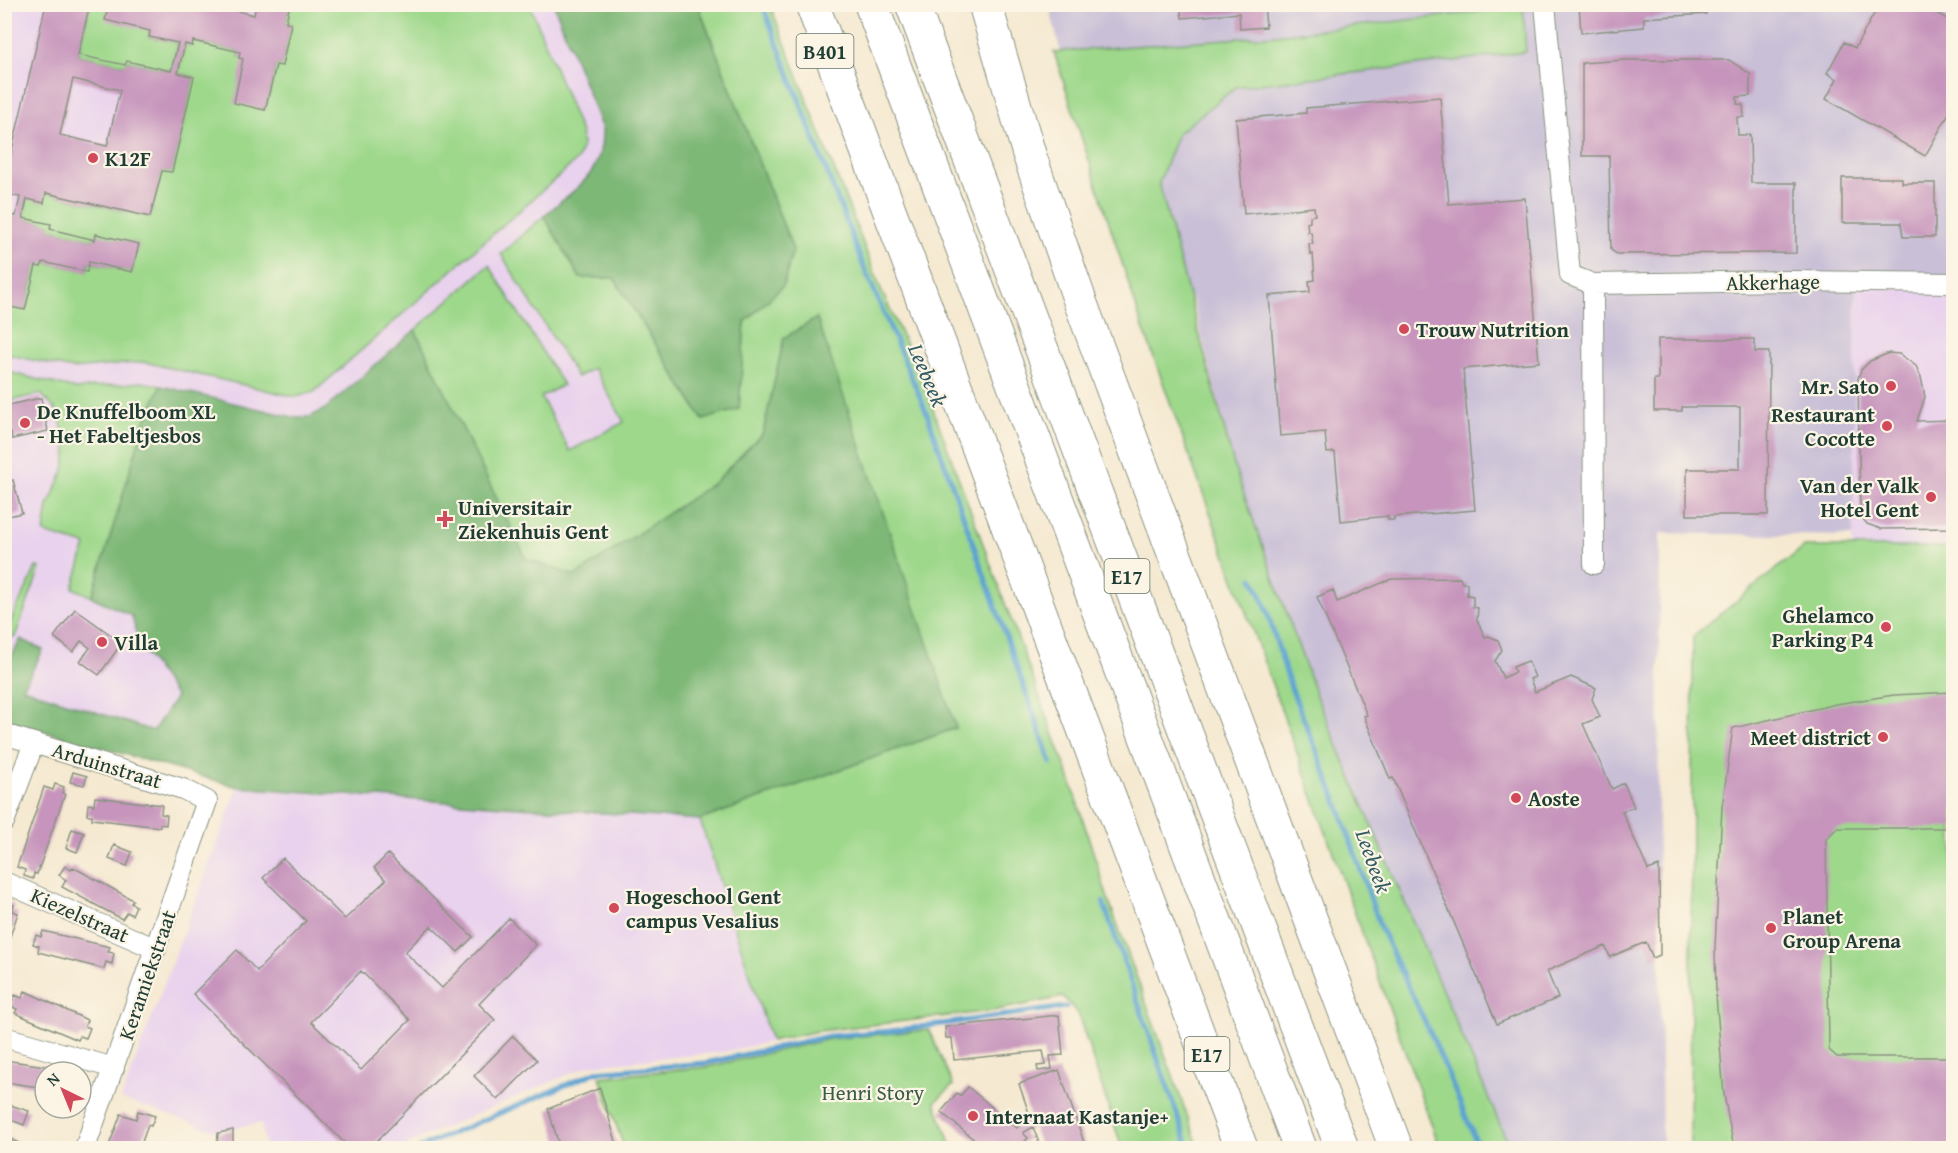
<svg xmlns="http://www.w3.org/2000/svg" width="1958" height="1153" viewBox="0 0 1958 1153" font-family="'Gentium Book Plus',serif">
  <rect width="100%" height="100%" fill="#fcf5e5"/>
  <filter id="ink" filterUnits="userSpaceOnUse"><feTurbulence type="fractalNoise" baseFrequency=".0167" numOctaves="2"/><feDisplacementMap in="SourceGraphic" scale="12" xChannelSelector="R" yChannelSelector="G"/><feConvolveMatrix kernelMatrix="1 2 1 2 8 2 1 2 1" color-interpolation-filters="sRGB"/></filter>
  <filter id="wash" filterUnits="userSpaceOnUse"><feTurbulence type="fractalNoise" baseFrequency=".008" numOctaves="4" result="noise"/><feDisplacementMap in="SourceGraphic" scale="24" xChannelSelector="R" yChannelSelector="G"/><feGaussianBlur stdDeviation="1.35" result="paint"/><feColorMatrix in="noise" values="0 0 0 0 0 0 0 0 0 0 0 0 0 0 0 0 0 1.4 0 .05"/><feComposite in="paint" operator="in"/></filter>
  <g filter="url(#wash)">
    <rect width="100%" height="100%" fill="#f5e9d1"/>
    <path fill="#e9d2ed" d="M4 5H698L793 250 992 1011 818 1031 723 1052 590 1065 409 1143 408 1148H266L261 1123 217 1131 121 1099 238 787 5 720Z
      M1953 282V571L1852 574 1856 288Z"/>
    <path fill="#c9bfd7" d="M1049 5H1953V280L1856 284 1853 536 1660 533 1658 823 1662 1148H1510L1317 698 1235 469 1193 301 1072 99Z"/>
    <path fill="#9ed88b" stroke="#5e8a60" stroke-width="1.5" d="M90 5H109L150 31 149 37 178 43 171 71 127 61 125 65 78 55Z
      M290 5H530L581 133 582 147 578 159 314 392 296 397 144 362 73 369 5 354V306L25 310 36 266 43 262 87 271 89 262 132 272 138 244 96 235 95 240 50 229V224L23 218 27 199 46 193 150 217 162 171 172 172 194 77 178 73 185 44 191 46 193 41 240 52 239 57 243 59 265 110 276 65 282 66 291 24 286 22Z
      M698 5H770L882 292 923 382 1069 776 1108 899 1199 1148H1122L1078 1014 1063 997 992 1011 818 1031 771 1041 700 820 956 728 784 338 763 433 715 482 575 576 526 559 415 330 489 265 563 385 541 397 570 451 624 422 594 368 577 377 501 254 544 216 580 278H614L703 420 739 409 745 322 782 286 793 250Z
      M1523 7 1526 52 1236 87 1178 133 1159 183 1235 469 1317 698 1510 1148H1440L1141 322 1054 52 1267 36Z
      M4 371 76 389 142 382 161 386 145 421 92 597 73 588 86 545 44 533 48 506 64 470 67 451 59 413 41 394 5 402Z
      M1804 547H1953V1148H1690L1693 636Z
      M36 567 40 568 15 637H5C12 612 27 591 36 567Z
      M929 1030 953 1085 935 1102 952 1148H624L600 1077 707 1067 830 1039Z"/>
    <path fill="#7eb877" stroke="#4e7a56" stroke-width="1.5" d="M554 5H698L793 250 783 286 745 322 739 409 703 420 614 278H580L544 216C576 187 604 176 602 129Z
      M817 318 956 728 700 820 238 787 5 720V668L21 639 43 650 23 688 153 731 176 697 139 644 132 616 92 597 145 421 161 386 293 417H310L325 409 415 330 526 559 575 576 715 482 763 433 784 338Z"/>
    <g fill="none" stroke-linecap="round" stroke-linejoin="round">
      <path stroke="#5ca2d1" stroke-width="5" d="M762 4 863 265 926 411 1051 763
        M1253 578 1264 602 1290 685 1338 804 1381 929 1434 1041 1479 1148
        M1103 902 1189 1148
        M421 1147 596 1072 706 1063 829 1036 890 1031 1066 1007"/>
    </g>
    <g id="blocks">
      <path fill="#c694bc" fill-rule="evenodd" d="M46 4H90L78 55 125 65 127 61 171 71 178 43 149 37 150 31 105 20 109 4H209L254 15 256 4H290L286 22 291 24 282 66 276 65 265 110 234 103 243 59 239 58 240 52 193 41 192 46 185 44 178 73 194 77 172 172 162 171 150 217 46 193 44 203 27 199 23 218 51 224 50 229 95 240 96 234 139 244 132 272 89 262 87 272 43 262 41 267 36 266 25 310 4 306V219L7 220 8 215 16 216 20 197 4 194V184ZM73 79 120 90 107 146 60 135Z
        M1180 4H1264L1266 27 1240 29 1239 13 1182 18Z
        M1579 4H1705L1706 14 1644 18V27L1581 33Z
        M1879 5H1922L1953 22V106L1925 156 1826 99 1837 79 1827 73 1844 42 1855 48Z
        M1624 60H1729L1750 74V96L1737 97V104L1743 105 1744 117H1737L1738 135H1750L1751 183H1796V253L1617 254 1611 250 1609 156H1582V63Z
        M1440 97 1449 204 1525 198 1539 362 1463 369 1475 510 1394 517V520H1388V516L1341 521 1335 452 1327 453 1325 432 1280 436 1269 296 1310 292 1309 281 1315 280 1313 254H1310L1309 244H1313L1311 232H1308L1307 223 1310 222V216L1315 215 1314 207 1244 214 1236 119 1306 113V108Z
        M1842 178H1902V183H1935V237H1903L1901 223H1842Z
        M1658 339H1754L1755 352H1769L1768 515H1687V469H1740V407H1682V411H1654V379H1658Z
        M1889 353 1899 354 1909 361 1916 366 1921 377 1925 397 1917 421 1953 420V528L1881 529 1867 524 1860 515 1858 378 1861 370 1870 361Z
        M41 398 48 431 12 439 11 433 4 434V406Z
        M13 480 22 513 4 517V482Z
        M1460 578 1462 583H1467V595L1473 596V607L1478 608 1477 620 1485 637 1489 636 1498 640 1502 650 1495 661 1503 678 1515 672 1513 667 1528 661 1535 677 1530 679 1535 692 1571 677 1596 688 1592 699 1600 717 1583 724 1612 789 1624 783 1634 807 1622 811 1648 870 1659 866 1660 955 1653 958 1646 942 1610 957 1605 946 1547 971 1558 998 1497 1024 1393 778 1390 779 1364 716 1367 715 1317 597 1333 590 1337 602 1391 579Z
        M75 609 122 643 99 675 80 661 90 648 81 641 73 652 54 637Z
        M1953 692V828H1837L1826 839 1829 1050 1837 1057H1953V1148H1734L1724 1095 1716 995 1715 947 1722 807 1733 728 1836 704 1894 695Z
        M73 772 87 776 84 785 70 782Z
        M55 784 64 787 62 793 65 794 37 874 34 873 33 879 24 876 25 870 17 867 44 787 53 790Z
        M95 797 162 805 161 814 167 815 166 825 160 824V827L92 819V815H87L88 804 94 805Z
        M72 829 84 833 77 852 66 848Z
        M114 845 132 852 127 866 109 859Z
        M388 854 473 937 458 952 431 926 405 952 442 988 509 918 536 945 479 1004 495 1020 370 1148H350L193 994 237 950 257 971 306 921 263 878 283 858 345 919 386 880 374 868ZM361 971 410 1020 361 1070 311 1022Z
        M65 866 71 870 73 867 133 900 131 903 136 906 132 915 127 912 122 919 62 887 66 880 59 875Z
        M4 902 14 905 12 911 18 913 5 951Z
        M43 931 110 947 108 952 114 953 112 964 106 962 104 969 38 952 39 946 33 944 36 935 41 937Z
        M25 991 87 1020 85 1026 90 1028 86 1038 80 1036 78 1040 15 1013 17 1009 10 1006 15 995 22 998Z
        M1059 1015 1063 1055 1050 1056 1052 1069 1038 1071 1037 1066 1046 1065 1043 1051 954 1060 952 1038H946L945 1027Z
        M513 1036 537 1060 498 1100 474 1076Z
        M4 1060 59 1068V1072H45V1088L4 1082Z
        M1059 1070 1086 1148H1041L1033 1127 1023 1133 1028 1138 1019 1148H984L941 1112 957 1093 960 1096 968 1087 1017 1128 1023 1121 1031 1119 1019 1084Z
        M600 1088 618 1148H560L548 1109Z
        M10 1105 29 1111 24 1125 6 1118Z
        M138 1111 155 1116 151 1126 148 1125 142 1142 161 1148H108L121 1114 136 1119Z
        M233 1130V1148H217L218 1133Z
        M5 1136 20 1144 31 1148H4Z"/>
    </g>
  </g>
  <g filter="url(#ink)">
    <use href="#blocks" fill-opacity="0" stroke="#8a9382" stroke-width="1.5"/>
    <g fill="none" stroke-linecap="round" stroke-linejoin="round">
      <g stroke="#8a9382" stroke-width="22">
        <path id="street" d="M1545 4 1570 275 1593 284 1792 281 1954 283
          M1593 284 1594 564
          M4 734 183 789 207 801 85 1148
          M4 822 34 743
          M4 882 156 949
          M4 1037 114 1068"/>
      </g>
      <g stroke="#8a9382" stroke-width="35">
        <path id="highway" d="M812 4 1241 1148
          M871 4 1300 1148
          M912 4 1342 1148
          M985 4 1029 154 1081 304 1396 1148"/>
      </g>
      <use href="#street" stroke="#fff" stroke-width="20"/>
      <use href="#highway" stroke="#fff" stroke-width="33"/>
    </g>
  </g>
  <g fill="#d1495b" stroke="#fcf5e5" stroke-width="2">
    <circle cx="93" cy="158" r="6"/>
    <circle cx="1404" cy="329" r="6"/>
    <circle cx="1891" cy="386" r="6"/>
    <circle cx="25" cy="423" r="6"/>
    <circle cx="1887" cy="426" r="6"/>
    <circle cx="1931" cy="497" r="6"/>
    <path d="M442 510h6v6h6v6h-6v6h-6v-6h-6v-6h6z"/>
    <circle cx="1886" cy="627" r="6"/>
    <circle cx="102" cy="642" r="6"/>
    <circle cx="1883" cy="737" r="6"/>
    <circle cx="1516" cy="798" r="6"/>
    <circle cx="614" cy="908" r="6"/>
    <circle cx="1771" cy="928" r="6"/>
    <circle cx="973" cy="1116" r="6"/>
  </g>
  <g text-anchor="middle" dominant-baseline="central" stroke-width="4.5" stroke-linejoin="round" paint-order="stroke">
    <g fill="#fcf5e5" stroke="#617469" stroke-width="1.5">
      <rect x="796.5" y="34" width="57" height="34" rx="4.5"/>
      <rect x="1104.5" y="559" width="45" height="34" rx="4.5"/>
      <rect x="1184.5" y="1037" width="45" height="34" rx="4.5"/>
    </g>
    <g font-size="20" font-weight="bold" fill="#1f3d34">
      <text x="825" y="51">B401</text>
      <text x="1127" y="576">E17</text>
      <text x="1207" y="1054">E17</text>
    </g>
    <g font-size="21" font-weight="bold" fill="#1f3d34" stroke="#fcf5e5" text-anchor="start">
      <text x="105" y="158">K12F</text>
      <text x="1416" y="329">Trouw Nutrition</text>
      <text x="1879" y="386" text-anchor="end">Mr. Sato</text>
      <text x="37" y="411">De Knuffelboom XL<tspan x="37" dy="24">- Het Fabeltjesbos</tspan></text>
      <text x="1875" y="414" text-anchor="end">Restaurant<tspan x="1875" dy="24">Cocotte</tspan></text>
      <text x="1919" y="485" text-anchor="end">Van der Valk<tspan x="1919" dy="24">Hotel Gent</tspan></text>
      <text x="458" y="507">Universitair<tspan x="458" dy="24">Ziekenhuis Gent</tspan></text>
      <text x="1874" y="615" text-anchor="end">Ghelamco<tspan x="1874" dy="24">Parking P4</tspan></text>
      <text x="114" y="642">Villa</text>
      <text x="1871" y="737" text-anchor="end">Meet district</text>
      <text x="1528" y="798">Aoste</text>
      <text x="626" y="896">Hogeschool Gent<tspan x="626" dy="24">campus Vesalius</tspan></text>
      <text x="1783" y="916">Planet<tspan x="1783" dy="24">Group Arena</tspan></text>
      <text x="985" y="1116">Internaat Kastanje+</text>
    </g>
    <g font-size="21" fill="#1f3d34" stroke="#fcf5e5">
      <text transform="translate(1773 282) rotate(-1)">Akkerhage</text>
      <text transform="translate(107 765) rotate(17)">Arduinstraat</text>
      <text transform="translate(80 915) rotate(24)">Kiezelstraat</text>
      <text transform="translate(147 975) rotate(-71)">Keramiekstraat</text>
    </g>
    <g font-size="21" fill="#385c45" stroke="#fcf5e5">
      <text x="873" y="1092">Henri Story</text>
    </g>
    <g font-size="22" font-style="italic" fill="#315b63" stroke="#fcf5e5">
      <text transform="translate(928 375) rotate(67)">Leebeek</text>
      <text transform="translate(1374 861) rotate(70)">Leebeek</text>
    </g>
  </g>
  <rect width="1958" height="1153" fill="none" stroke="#fcf5e5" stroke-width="24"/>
  <g transform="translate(63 1090) rotate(317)"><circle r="28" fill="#fcf5e5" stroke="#a4ab9e" stroke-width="1.5"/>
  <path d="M0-4.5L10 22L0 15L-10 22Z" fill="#d1495b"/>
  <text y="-9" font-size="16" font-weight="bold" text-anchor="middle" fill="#1f3d34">N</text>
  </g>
</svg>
